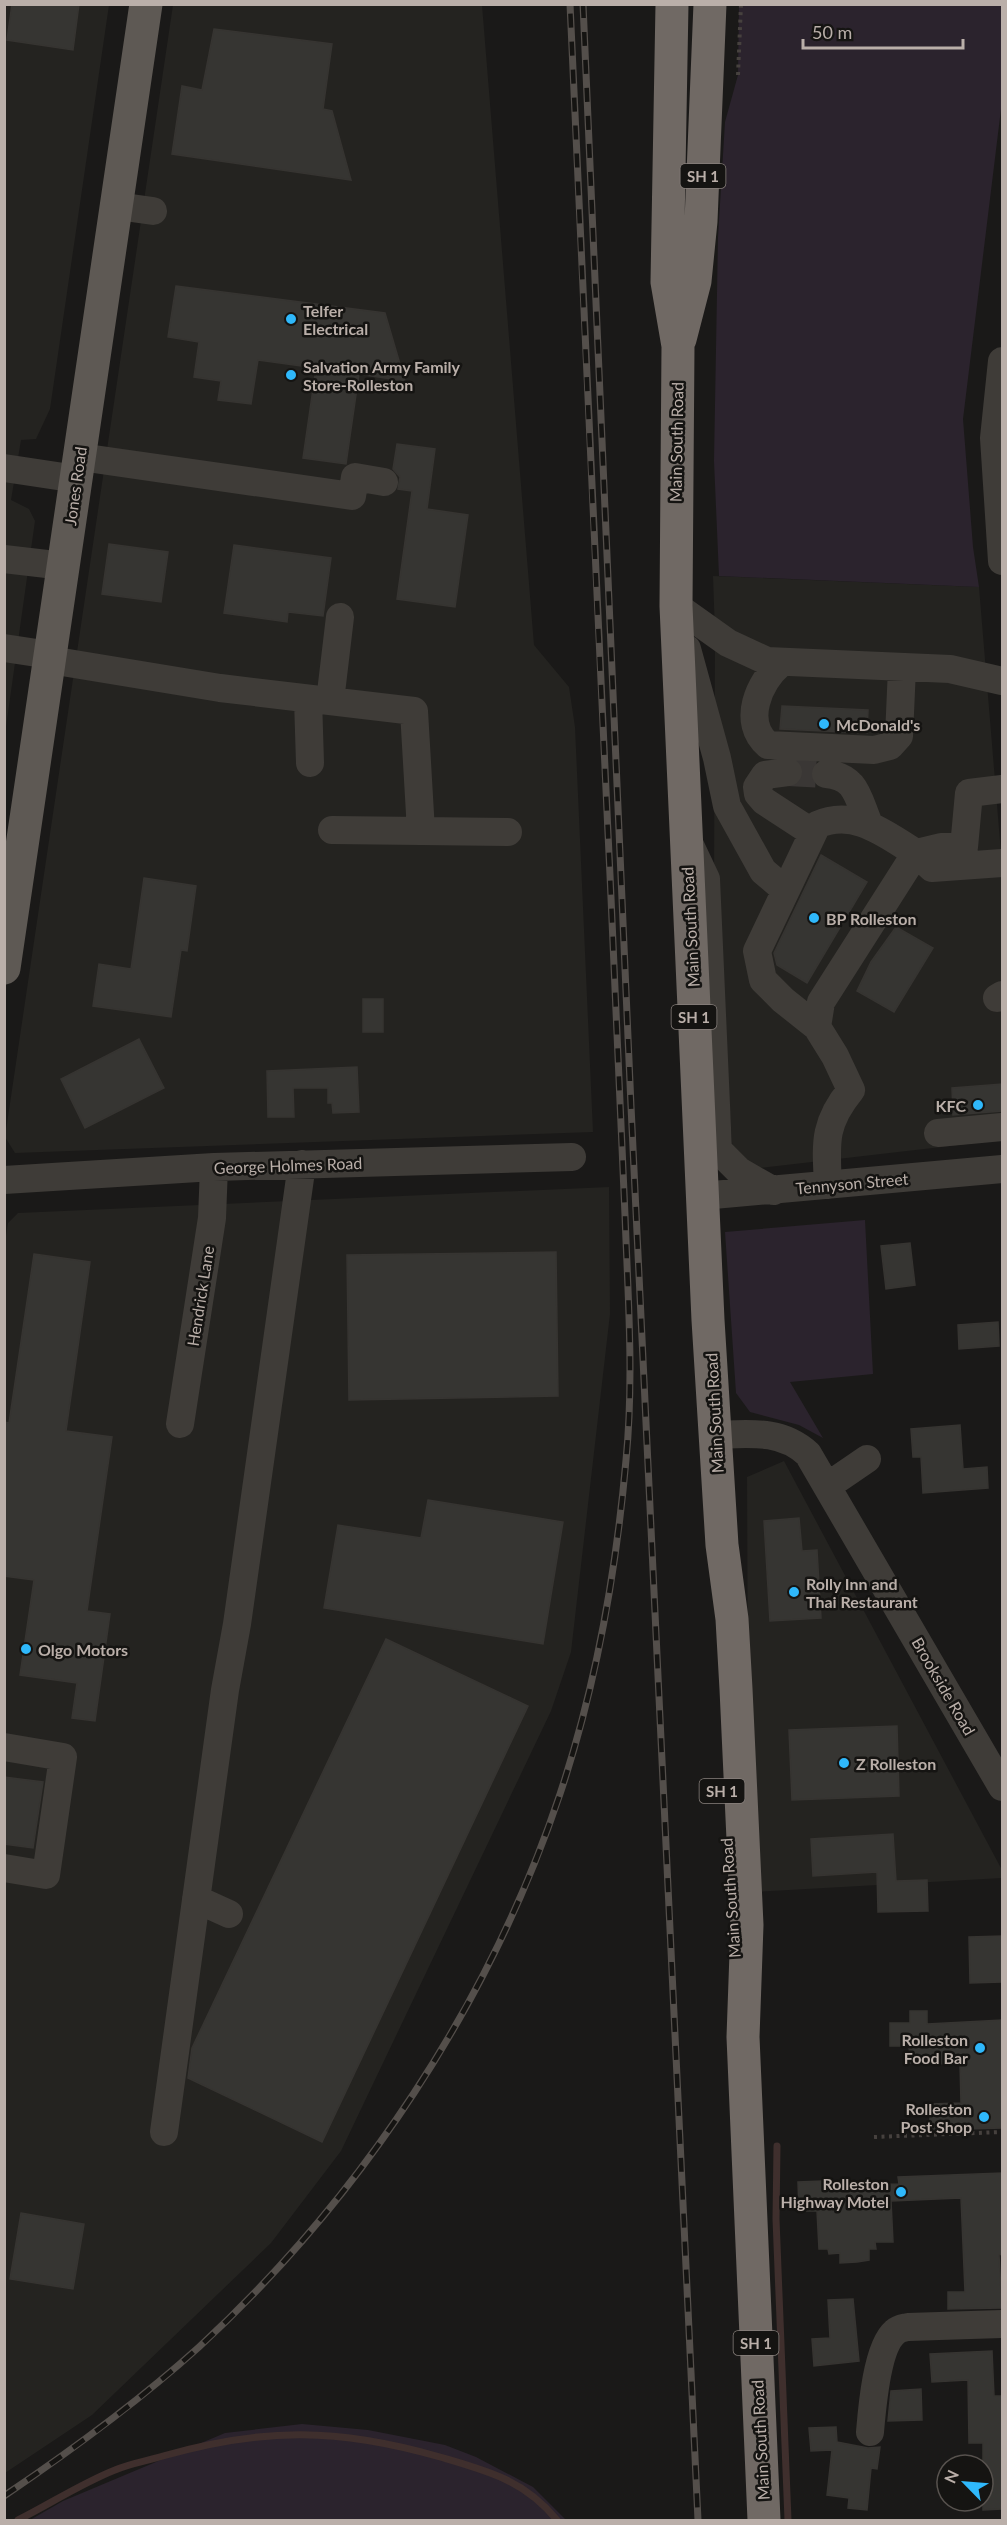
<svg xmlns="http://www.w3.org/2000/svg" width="1007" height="2525" viewBox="0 0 1007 2525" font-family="Lato,sans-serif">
  <rect width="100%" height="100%" fill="#1a1918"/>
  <path fill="#242320" d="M5 5H109L50 409 36 439 21 440 11 500 29 509 35 521 5 734Z
    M173 5H482L534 645 569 687 575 727 593 1132 15 1153 5 1137Z
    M713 576 979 587 1002 865V1140L734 1171 714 883 715 634Z
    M609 1187 610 1314 571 1652 551 1711 341 2151 271 2243 92 2415 5 2473 4 1248 8 1223 18 1213Z
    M784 1461 1002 1870V1878L754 1892 748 1696 747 1477Z"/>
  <path fill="#2b232d" d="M739 5H1002V101L963 419 973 547 979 587 719 576 714 461 718 237 725 122 738 75Z
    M865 1220 873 1374 790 1382 823 1438 799 1425 750 1412 736 1393 725 1232Z
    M302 2424 368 2430 445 2445 476 2457 533 2487 566 2520H30L63 2501 225 2433Z"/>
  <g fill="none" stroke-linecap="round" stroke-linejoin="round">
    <path stroke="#3f2f2d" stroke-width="7" d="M777 2146 776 2219 788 2520
      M18 2520C50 2504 82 2483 115 2470 131 2463 147 2461 163 2456 264 2427 339 2428 440 2457 488 2471 524 2480 557 2520"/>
  </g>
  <path fill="#363532" stroke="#363431" stroke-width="1.5" d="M12 4H79L73 50 7 40Z
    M214 29 332 44 323 109 332 111 351 180 172 154 182 86 202 90Z
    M176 286 385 313 405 381 359 374 346 464 303 458 316 368 258 360 251 404 218 400 221 381 194 377 199 342 168 337Z
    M397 444 435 449 427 509 468 515 455 607 397 599 412 491 398 489 400 477 393 469Z
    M109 544 168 552 161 602 102 594Z
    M234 545 331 558 323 616 288 612 287 622 224 613Z
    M782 706 868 710 867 733 780 729Z
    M802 763 813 764 810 772 813 783H800L804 770Z
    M821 855 867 882 807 983 777 965 774 953Z
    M144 878 196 886 187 951 181 950 171 1017 93 1006 99 964 131 969Z
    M896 927 933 948 894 1012 857 991 871 962Z
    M363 999H383V1032H363Z
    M139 1039 164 1088 85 1128 61 1079Z
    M357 1067 359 1112 333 1113 332 1103H328V1088H293L294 1117H268L267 1071Z
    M1002 1084V1111L953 1115 952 1088Z
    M910 1243 915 1285 886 1289 881 1246Z
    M556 1252 558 1396 349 1400 347 1255Z
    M34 1254 90 1262 66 1431 112 1437 87 1611 110 1614 95 1721 72 1718 77 1683 20 1675 34 1580 4 1576V1422L9 1423Z
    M998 1322 999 1346 959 1349 958 1325Z
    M960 1425 963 1469 987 1467 988 1488 923 1493 921 1457H913L911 1429Z
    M428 1500 563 1522 543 1644 324 1608 338 1525 421 1538Z
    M799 1518 802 1551 817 1550 821 1618 770 1621 764 1521Z
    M386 1639 528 1706 322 2142 188 2078 192 2048Z
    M897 1726 899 1796 792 1800 789 1730Z
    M4 1777 43 1782 33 1848 4 1844Z
    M893 1834 896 1881 927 1880 928 1911 878 1912 877 1872 813 1876 811 1839Z
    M1002 1936V1982L970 1983 969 1937Z
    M910 2011H927V2024L1002 2020V2128L930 2130V2104L961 2103 960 2064 910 2063 909 2046H890V2023H910Z
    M1002 2173V2254L999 2255 1002 2308 948 2309V2292H965L961 2198 891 2201 893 2242H875L876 2249H869V2260L857 2262 840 2263V2253L829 2254 828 2249H819L817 2211H799L798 2182 822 2181V2186L899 2184 898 2177Z
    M21 2213 84 2224 73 2289 10 2279Z
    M853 2299 859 2361 814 2366 812 2339 830 2338 828 2300Z
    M992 2351 994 2396H1002V2509L983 2510V2443H969L968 2380 932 2382 930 2354Z
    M921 2389 922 2420 888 2421 891 2391Z
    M836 2427 837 2442 868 2448 880 2447 877 2469 871 2468 867 2510 848 2508 849 2498 827 2495 832 2450 811 2451 809 2428Z"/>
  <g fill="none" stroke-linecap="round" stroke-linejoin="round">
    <path stroke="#3a3735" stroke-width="28" stroke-dasharray="28 14" stroke-linecap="butt" d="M788 772 826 774"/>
    <path stroke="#46413e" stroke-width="4" stroke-dasharray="3 4.5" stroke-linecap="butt" d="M738 75 741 4
      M874 2137 1002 2132"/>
    <path stroke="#3f3c38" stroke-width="28" d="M117 206 153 211
      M1002 361 994 438 1002 561
      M80 457 352 496 355 477 384 482
      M4 468 77 479
      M4 559 64 566
      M676 606 728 643 767 661 950 669 1002 681
      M4 648 50 655
      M687 649 717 758 727 806 763 871 784 889
      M50 660 220 688 414 711 421 831 332 830
      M781 663C759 682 741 722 768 745L874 750 890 746 899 736 902 668
      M308 699 310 763
      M330 701 340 617
      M788 772 765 775 757 787 758 794 764 801 813 833
      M826 774C857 776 858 799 869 824
      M421 831 508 832
      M689 843 706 879 718 1150 739 1171 774 1191
      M997 998 1002 995
      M817 1027 783 1000 763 980 757 951 817 825C854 808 885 834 916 853L941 847H964L969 793 1002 789
      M938 1133 1002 1127
      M4 1180 214 1167 572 1157
      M828 1185C826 1144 823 1124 851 1090L835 1056 817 1027 821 1002 916 853 932 868 1002 863
      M702 1196 1002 1169
      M180 1424 212 1218 214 1167
      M715 1435C749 1434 781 1429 808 1454L1002 1787
      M829 1485 867 1459
      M4 1747 63 1757 46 1875 4 1868
      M196 1899 229 1914
      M164 2132 225 1690 237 1624 302 1164
      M870 2432C872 2408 877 2347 895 2332 899 2328 904 2328 908 2327L1002 2324"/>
    <path stroke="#5e5954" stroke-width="33" d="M4 968 146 4"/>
    <path stroke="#706964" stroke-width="33" d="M672 4 667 282 678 346 676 606 708 1320 722 1545 732 1619 736 1689 747 1925 743 2037 764 2520
      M680 339 695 281 701 221 710 4"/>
    <g stroke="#544f4b" stroke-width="7">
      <path id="rail" d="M583 4 631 1106 698 2520
        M4 2496C72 2450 138 2402 199 2347 361 2198 490 2003 560 1794 596 1686 616 1573 626 1460 634 1379 628 1297 625 1215 620 1102 615 989 610 875 596 585 583 295 570 4"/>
    </g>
    <use href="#rail" stroke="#151412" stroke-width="4.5" stroke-dasharray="14" stroke-linecap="butt"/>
  </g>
  <g fill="#2fb8fb" stroke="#151412" stroke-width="2">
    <circle cx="291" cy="319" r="6"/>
    <circle cx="291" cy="375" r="6"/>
    <circle cx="824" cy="724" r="6"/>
    <circle cx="814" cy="918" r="6"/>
    <circle cx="978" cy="1105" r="6"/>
    <circle cx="794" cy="1592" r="6"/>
    <circle cx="26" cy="1649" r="6"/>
    <circle cx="844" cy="1763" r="6"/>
    <circle cx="980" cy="2048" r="6"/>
    <circle cx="984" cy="2117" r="6"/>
    <circle cx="901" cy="2192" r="6"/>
  </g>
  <g text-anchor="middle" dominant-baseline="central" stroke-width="5" stroke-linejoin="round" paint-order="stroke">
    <g fill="#151412" stroke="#88807c" stroke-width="1.5">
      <rect x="680.5" y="164" width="45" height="24" rx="4.5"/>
      <rect x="671.5" y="1005" width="45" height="24" rx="4.5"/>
      <rect x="699.5" y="1779" width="45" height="24" rx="4.5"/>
      <rect x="733.5" y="2331" width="45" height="24" rx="4.5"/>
    </g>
    <g font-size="15" font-weight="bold" fill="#baafa9">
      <text x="703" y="176">SH 1</text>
      <text x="694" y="1017">SH 1</text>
      <text x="722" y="1791">SH 1</text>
      <text x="756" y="2343">SH 1</text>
    </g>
    <g font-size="16" font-weight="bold" fill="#baafa9" stroke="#151412" text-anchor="start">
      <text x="303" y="310">Telfer<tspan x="303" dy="18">Electrical</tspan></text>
      <text x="303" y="366">Salvation Army Family<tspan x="303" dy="18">Store-Rolleston</tspan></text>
      <text x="836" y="724">McDonald's</text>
      <text x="826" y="918">BP Rolleston</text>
      <text x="966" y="1105" text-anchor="end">KFC</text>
      <text x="806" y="1583">Rolly Inn and<tspan x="806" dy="18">Thai Restaurant</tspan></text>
      <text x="38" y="1649">Olgo Motors</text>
      <text x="856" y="1763">Z Rolleston</text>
      <text x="968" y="2039" text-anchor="end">Rolleston<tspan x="968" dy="18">Food Bar</tspan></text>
      <text x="972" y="2108" text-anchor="end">Rolleston<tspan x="972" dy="18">Post Shop</tspan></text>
      <text x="889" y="2183" text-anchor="end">Rolleston<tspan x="889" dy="18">Highway Motel</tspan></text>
    </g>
    <g font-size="16" fill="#baafa9" stroke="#151412">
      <text transform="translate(676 442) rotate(-89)">Main South Road</text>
      <text transform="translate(75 486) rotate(-82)">Jones Road</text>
      <text transform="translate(690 927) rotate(-93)">Main South Road</text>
      <text transform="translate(288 1165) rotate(-2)">George Holmes Road</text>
      <text transform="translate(852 1183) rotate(-5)">Tennyson Street</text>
      <text transform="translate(200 1296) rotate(-81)">Hendrick Lane</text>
      <text transform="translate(714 1413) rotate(-93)">Main South Road</text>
      <text transform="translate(944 1686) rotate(60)">Brookside Road</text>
      <text transform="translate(730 1898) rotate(-94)">Main South Road</text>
      <text transform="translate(760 2440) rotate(-93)">Main South Road</text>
    </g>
  </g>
  <rect width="1007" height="2525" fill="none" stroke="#baafa9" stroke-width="12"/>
  <g transform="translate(965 2483) rotate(295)"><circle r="28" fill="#151412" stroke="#57524e" stroke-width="1.5"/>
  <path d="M0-4.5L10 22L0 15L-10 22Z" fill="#2fb8fb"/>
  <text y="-9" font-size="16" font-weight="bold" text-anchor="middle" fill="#baafa9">N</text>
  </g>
  <path d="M803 39v9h160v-9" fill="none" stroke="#baafa9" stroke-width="3"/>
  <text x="812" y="39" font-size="18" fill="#baafa9" stroke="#151412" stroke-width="4.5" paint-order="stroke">50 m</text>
</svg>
